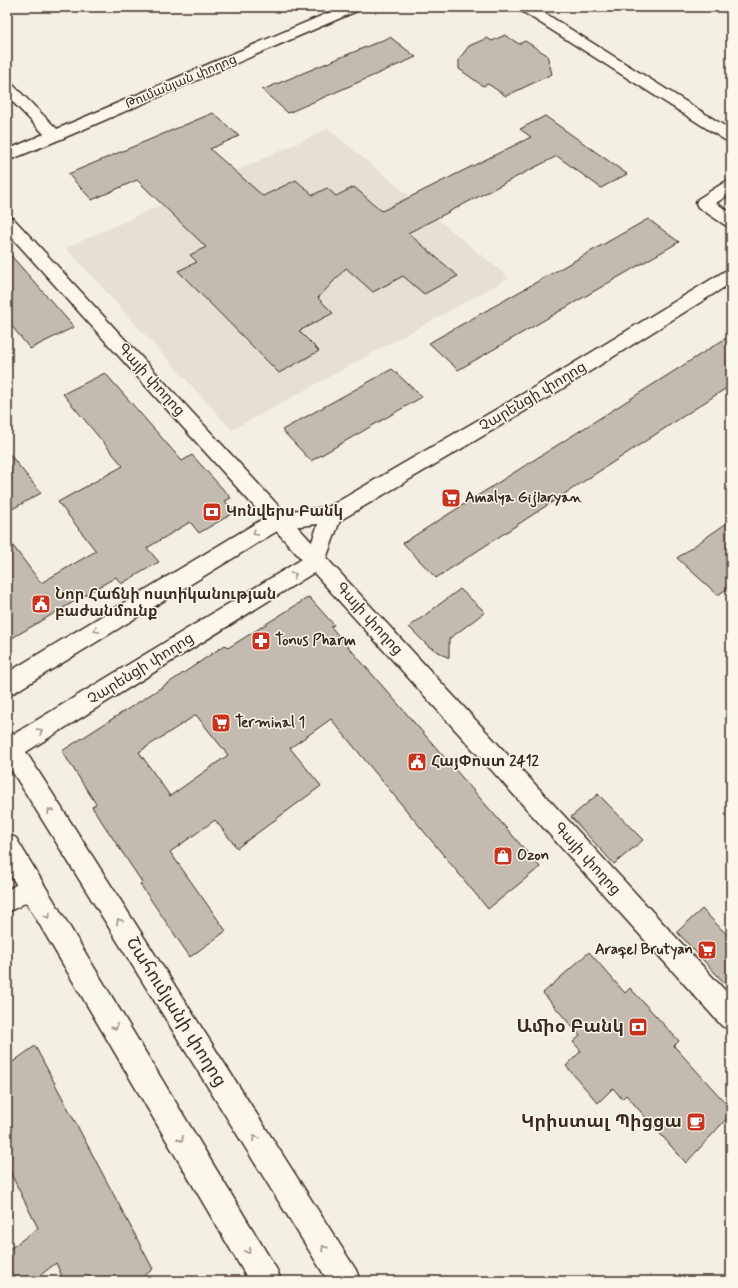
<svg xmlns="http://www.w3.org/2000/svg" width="738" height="1288" viewBox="0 0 738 1288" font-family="Mynerve,'Noto Sans Armenian',sans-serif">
  <rect width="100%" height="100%" fill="#f3efe4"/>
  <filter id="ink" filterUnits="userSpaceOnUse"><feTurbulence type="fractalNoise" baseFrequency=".025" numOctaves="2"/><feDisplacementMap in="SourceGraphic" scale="8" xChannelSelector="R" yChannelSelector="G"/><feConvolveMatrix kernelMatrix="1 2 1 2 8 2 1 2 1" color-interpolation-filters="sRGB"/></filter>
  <g filter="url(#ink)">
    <path fill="#e5dfd4" d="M328 129 509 278 232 430 66 248Z"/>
    <path fill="#c3bbb0" stroke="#3b2a1e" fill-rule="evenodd" d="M505 35 519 44 525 41 547 55 552 74 506 96 488 84 483 86 459 69V59L469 46 487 38 492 41Z
      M390 37 416 57 288 113 262 90Z
      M213 113 239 136 210 149 263 196 296 180 313 195 327 188 336 196 354 187 382 211 531 137 520 129 545 116 627 174 601 188 557 156 408 233 458 276 424 294 403 276 373 292 346 268 318 298 333 313 299 331 319 351 279 373 178 271 197 262 190 255 206 247 137 180 92 200 68 174Z
      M648 219 679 242 458 370 429 343Z
      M7 251 74 327 30 349 7 320Z
      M731 335V385L436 578 403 543Z
      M392 369 422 397 311 461 282 430Z
      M105 373 182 461 192 455 231 498 225 501 235 512 199 533 190 522 147 548 159 562 121 584 116 577 7 641V538L41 583 96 551 58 502 123 466 63 394Z
      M7 451 41 493 7 512Z
      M731 520V586L718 595 677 558Z
      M460 589 485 612 449 639V658L428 646 409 627Z
      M309 597 334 625 331 627 540 867 488 909 331 719 290 748 321 786 237 848 215 820 170 852 226 931 190 957 140 884 142 882 92 807 96 804 62 751 170 682 225 645 228 648ZM196 715 228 755 170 796 139 752Z
      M598 794 643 840 614 864 571 817Z
      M702 909 731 939V990L677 932Z
      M589 952 625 993 630 988 679 1041 674 1046 731 1109V1114L686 1163 626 1095 622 1099 613 1088 598 1103 566 1066 581 1051 573 1042 580 1036 543 993Z
      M35 1046 153 1269 138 1281H64L56 1263 33 1281H7V1251L38 1228 7 1166V1066Z"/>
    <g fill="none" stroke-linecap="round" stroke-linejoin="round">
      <g stroke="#3b2a1e" stroke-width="3">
        <path id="service" d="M31 876 38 879 41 886C36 898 19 907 7 912V890Z"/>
      </g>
      <g stroke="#3b2a1e" stroke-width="3">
        <path id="minor" d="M342 7H361L359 10 61 139 7 161V150L44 134 7 96V83L12 84 57 129Z
          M518 7H535L731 130V142L725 140 520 10Z
          M731 181V193L716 203 731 213V226L725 225 698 207 696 203 698 199 725 182Z
          M7 217 13 218 731 997V1030L722 1026 7 232Z
          M731 269V283L552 395 339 521 332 523 325 521 322 515 325 509 538 385 725 271Z"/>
      </g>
      <g stroke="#3b2a1e" stroke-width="3">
        <path id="tertiary" d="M332 507 339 509 342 515 323 567 26 752 356 1270 360 1281H328L7 763V731L14 734 307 556 318 524 282 528 15 692 7 695V673L271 514 278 512Z
          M7 834 16 838 277 1270 281 1281H249L7 869Z"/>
      </g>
      <use href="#service" fill="#fbf7ec" fill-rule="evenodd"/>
      <use href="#minor" fill="#fbf7ec" fill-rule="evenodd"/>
      <use href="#tertiary" fill="#fbf7ec" fill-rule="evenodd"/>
    </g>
    <defs><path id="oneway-chevron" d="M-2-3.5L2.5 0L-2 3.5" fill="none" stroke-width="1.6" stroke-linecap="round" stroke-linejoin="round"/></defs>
    <g stroke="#9b9085">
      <use href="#oneway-chevron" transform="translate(255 533) rotate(149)"/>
      <use href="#oneway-chevron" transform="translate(294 575) rotate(-32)"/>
      <use href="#oneway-chevron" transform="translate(96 630) rotate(149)"/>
      <use href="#oneway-chevron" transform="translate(40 731) rotate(-32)"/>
      <use href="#oneway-chevron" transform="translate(50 811) rotate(-122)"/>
      <use href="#oneway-chevron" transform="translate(48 916) rotate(59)"/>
      <use href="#oneway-chevron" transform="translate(119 921) rotate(-122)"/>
      <use href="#oneway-chevron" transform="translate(115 1027) rotate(59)"/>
      <use href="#oneway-chevron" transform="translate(255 1138) rotate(-122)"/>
      <use href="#oneway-chevron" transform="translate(181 1139) rotate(59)"/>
      <use href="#oneway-chevron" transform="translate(324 1248) rotate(-122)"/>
      <use href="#oneway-chevron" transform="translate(248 1251) rotate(59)"/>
    </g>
  </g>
  <defs>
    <g id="supermarket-square" transform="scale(1)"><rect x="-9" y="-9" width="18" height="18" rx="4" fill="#c8321e" stroke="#fbf7ec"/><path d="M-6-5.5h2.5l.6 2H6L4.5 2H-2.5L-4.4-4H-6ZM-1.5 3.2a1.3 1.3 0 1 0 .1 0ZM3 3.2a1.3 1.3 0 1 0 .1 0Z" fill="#fff"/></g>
    <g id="bank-square" transform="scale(1)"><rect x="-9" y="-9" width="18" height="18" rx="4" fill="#c8321e" stroke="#fbf7ec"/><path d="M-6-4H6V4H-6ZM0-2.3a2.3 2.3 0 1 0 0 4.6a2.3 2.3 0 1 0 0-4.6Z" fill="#fff"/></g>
    <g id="civic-square" transform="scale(1)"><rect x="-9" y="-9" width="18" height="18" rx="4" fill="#c8321e" stroke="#fbf7ec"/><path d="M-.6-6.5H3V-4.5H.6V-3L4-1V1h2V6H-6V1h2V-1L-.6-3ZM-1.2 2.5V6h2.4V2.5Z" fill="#fff"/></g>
    <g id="pharmacy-square" transform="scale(1)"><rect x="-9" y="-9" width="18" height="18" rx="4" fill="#c8321e" stroke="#fbf7ec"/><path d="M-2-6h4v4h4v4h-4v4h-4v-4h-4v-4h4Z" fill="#fff"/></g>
    <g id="shop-square" transform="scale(1)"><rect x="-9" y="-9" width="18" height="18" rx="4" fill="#c8321e" stroke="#fbf7ec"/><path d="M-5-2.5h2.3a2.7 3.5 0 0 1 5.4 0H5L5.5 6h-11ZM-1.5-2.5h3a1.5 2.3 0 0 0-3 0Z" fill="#fff"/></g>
    <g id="cafe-square" transform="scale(1)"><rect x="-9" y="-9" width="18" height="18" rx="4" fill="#c8321e" stroke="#fbf7ec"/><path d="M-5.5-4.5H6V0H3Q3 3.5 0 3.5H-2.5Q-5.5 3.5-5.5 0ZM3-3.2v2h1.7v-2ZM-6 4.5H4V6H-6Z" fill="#fff"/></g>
  </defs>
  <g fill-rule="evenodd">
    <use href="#supermarket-square" x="451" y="498"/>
    <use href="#bank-square" x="212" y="512"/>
    <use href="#civic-square" x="41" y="604"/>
    <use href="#pharmacy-square" x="261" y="641"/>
    <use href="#supermarket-square" x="221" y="723"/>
    <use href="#civic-square" x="417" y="762"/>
    <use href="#shop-square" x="503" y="856"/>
    <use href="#supermarket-square" x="707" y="950"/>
    <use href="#bank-square" x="638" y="1027"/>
    <use href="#cafe-square" x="696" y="1122"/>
  </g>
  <g text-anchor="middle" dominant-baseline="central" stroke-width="3" stroke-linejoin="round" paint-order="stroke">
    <g font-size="13" fill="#3b2a1e" stroke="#fbf7ec">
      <text transform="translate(181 82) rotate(-23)">Թումանյան փողոց</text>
    </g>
    <g font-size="15" fill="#3b2a1e" stroke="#fbf7ec">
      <text transform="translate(151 380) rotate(48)">Գայի փողոց</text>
      <text transform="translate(533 397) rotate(-31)">Չարենցի փողոց</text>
      <text transform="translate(369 619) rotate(48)">Գայի փողոց</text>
      <text transform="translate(141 669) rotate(-32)">Չարենցի փողոց</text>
      <text transform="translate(587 859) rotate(48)">Գայի փողոց</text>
    </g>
    <g font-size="15" font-weight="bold" fill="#3b2a1e" stroke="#fbf7ec" text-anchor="start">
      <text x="465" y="498">Amalya Gijlaryan</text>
      <text x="226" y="512">Կոնվերս Բանկ</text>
      <text x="55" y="595">Նոր Հաճնի ոստիկանության<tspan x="55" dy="17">բաժանմունք</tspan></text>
      <text x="275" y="641">Tonus Pharm</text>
      <text x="235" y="723">Terminal 1</text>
      <text x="431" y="762">ՀայՓոստ 2412</text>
      <text x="517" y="856">Ozon</text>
      <text x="693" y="950" text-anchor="end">Araqel Brutyan</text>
    </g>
    <g font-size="18" fill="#3b2a1e" stroke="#fbf7ec">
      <text transform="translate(176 1012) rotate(58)">Շահումյանի փողոց</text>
    </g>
    <g font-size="18" font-weight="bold" fill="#3b2a1e" stroke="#fbf7ec" text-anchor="end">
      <text x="624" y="1027">Ամիօ Բանկ</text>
      <text x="682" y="1122">Կրիստալ Պիցցա</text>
    </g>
  </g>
  <rect width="738" height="1288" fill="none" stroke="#fbf7ec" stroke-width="24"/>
  <rect x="12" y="12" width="714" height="1264" fill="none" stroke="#3b2a1e" stroke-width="1.5" filter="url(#ink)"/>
</svg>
